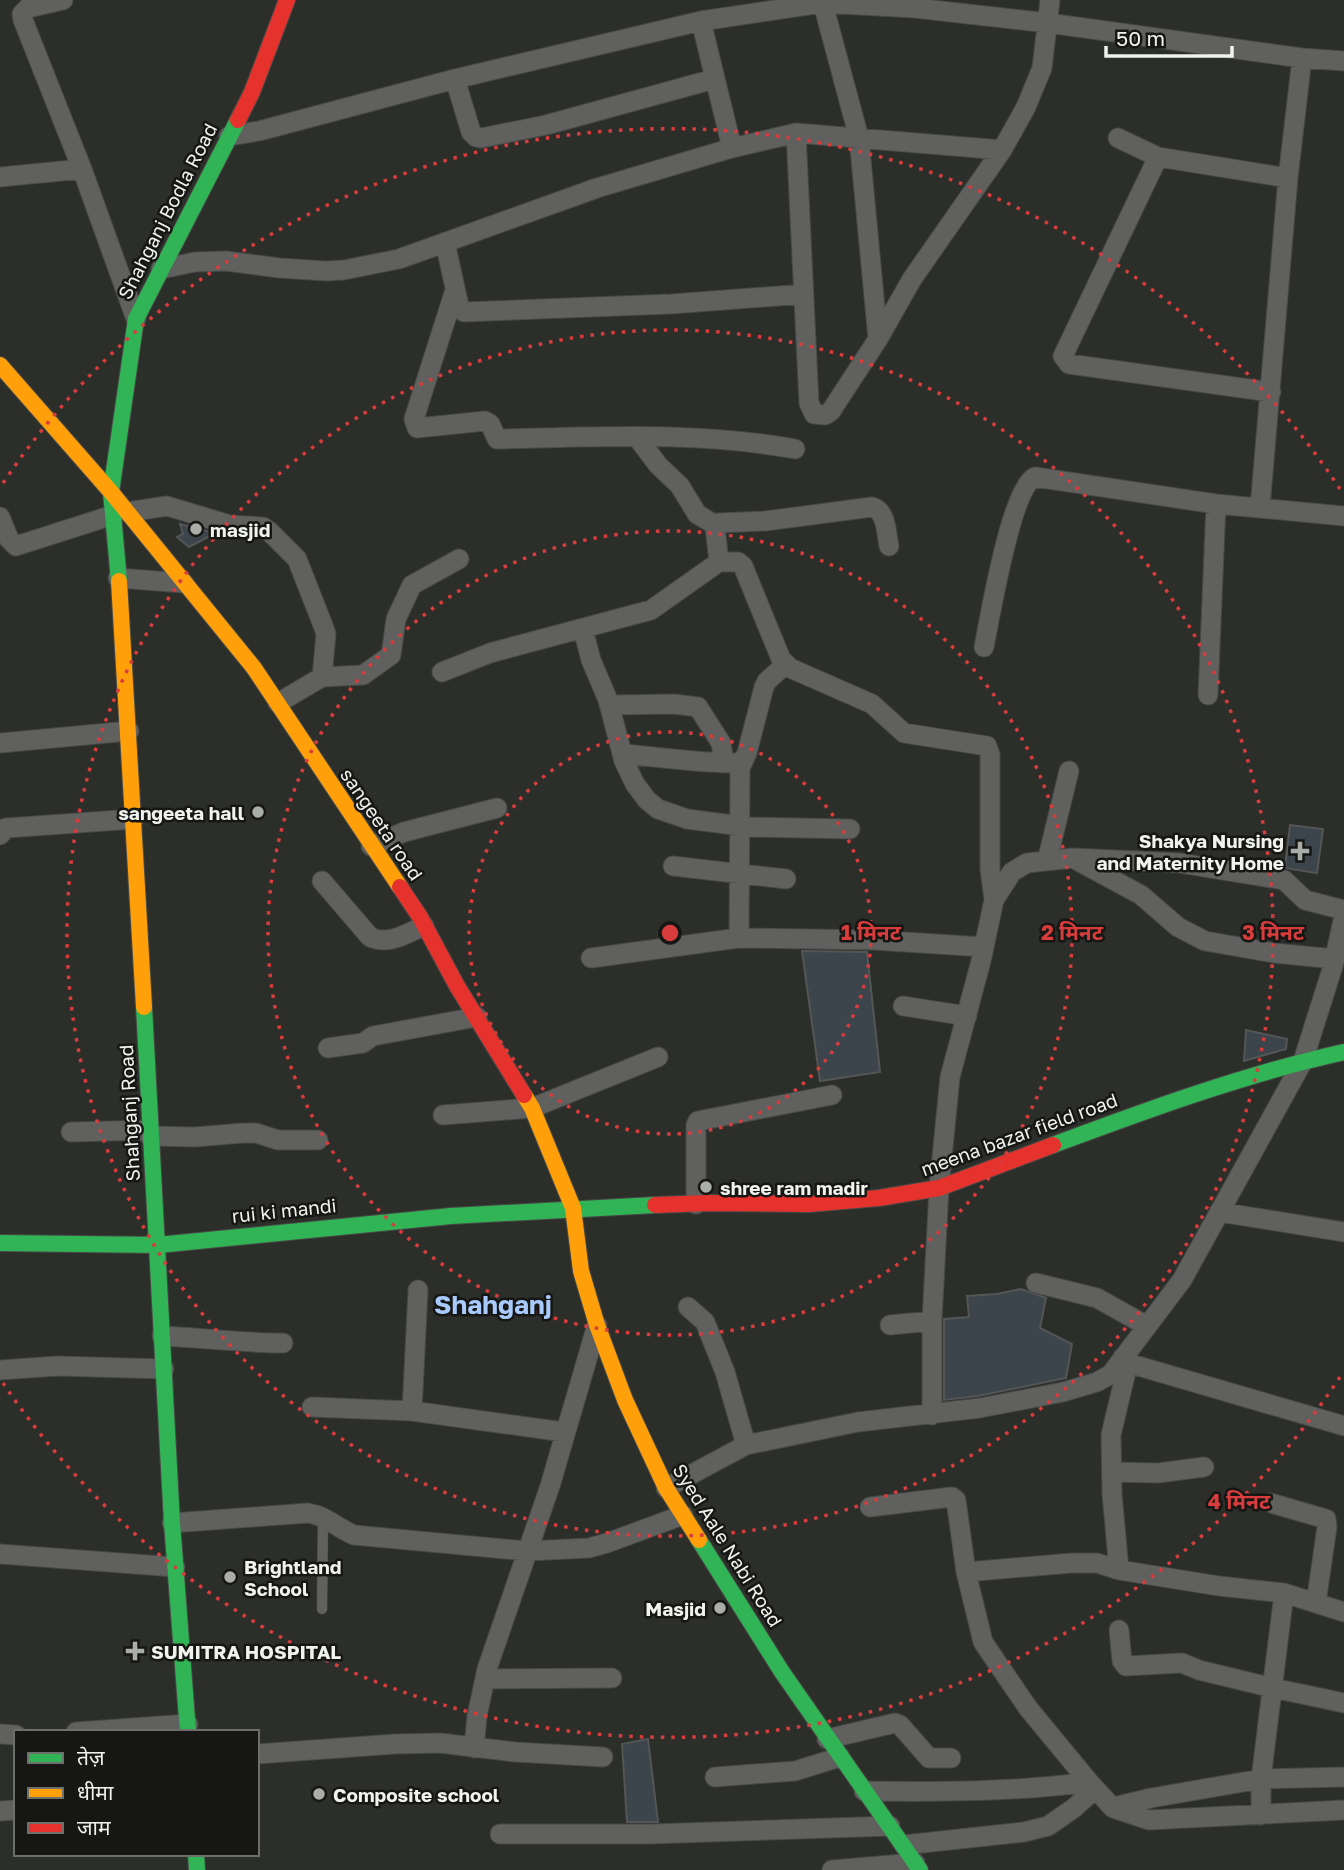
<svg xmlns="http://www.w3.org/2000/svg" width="1344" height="1870" viewBox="0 0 1344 1870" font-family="'Golos Text','Noto Sans Devanagari',sans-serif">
  <rect width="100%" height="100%" fill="#2c2e2a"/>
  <path fill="#3c444c" stroke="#545656" stroke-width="2" d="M180 524 211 532 212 535 189 547 177 537 183 534Z
    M1290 825 1323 829 1317 873 1285 868Z
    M802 951 867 952 880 1072 820 1081Z
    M1246 1030 1287 1039 1286 1049 1244 1061Z
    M1021 1289 1046 1298 1040 1328 1072 1344 1066 1378 978 1396 944 1400V1319L969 1317 967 1296 997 1294Z
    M648 1739 658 1822H627L622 1744Z"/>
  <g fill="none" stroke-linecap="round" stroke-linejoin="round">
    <g stroke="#474946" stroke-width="11">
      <path id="lane" d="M322 1609 323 1516"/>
    </g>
    <g stroke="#474946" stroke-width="21">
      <path id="street" d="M63 0 28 8 22 14 23 20 82 169 136 319
        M822 0 859 138 878 339
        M701 21 732 148
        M455 79 471 132 476 137 481 138 546 125 714 79
        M796 133 809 403 814 414 825 415 831 411 878 339 912 279 1002 150 1026 107 1042 68 1050 0
        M229 136 259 131 455 79 701 21 822 3 915 8 1048 23 1302 58 1344 61
        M1118 138 1158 157
        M0 177 82 169
        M445 242 459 306 464 312 671 304 804 294
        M161 269 195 262 226 261 279 268 326 271 344 270 399 259 597 188 732 148 796 133 1002 150
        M455 290 414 419 417 428 485 421 490 424 497 439C596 437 697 431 795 449
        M1271 392 1069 364 1063 356 1158 157 1288 178
        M637 437 658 465 680 486 697 514 715 525
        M1260 508 1288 178 1302 58
        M127 512 167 506 230 525 263 527 269 531 297 559 324 628 326 634 322 677 278 703
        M0 517 9 539 16 546 113 515
        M719 562H738L743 566 781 659 790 668 872 704 904 733 987 746 990 755V869L994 900
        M118 578 184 583
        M583 629 591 660 608 700 624 761 635 784 647 800 658 809 687 819 749 827 850 829
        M984 647C990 617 1011 489 1035 477L1216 504 1344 516
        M442 672 490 653 651 610 719 562 715 527 718 523 765 521 872 507C887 511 886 533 889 546
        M322 677 363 675 391 655 396 619 412 585 459 559
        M1208 695 1216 504
        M610 705 674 704 698 707 721 743 724 763
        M0 743 129 731
        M623 754C661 757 697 763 736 763
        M0 835 6 828 134 819
        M371 846 404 832 497 808
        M1047 861 1069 771
        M1078 861 1141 895 1178 927 1205 941 1274 953 1335 959
        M673 866 786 879
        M322 881 370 937C389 946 407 933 424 926
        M739 938 740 768 747 753 764 687 767 681 785 665
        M591 958 739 938 873 940 984 947
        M903 1006 967 1016
        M328 1048 363 1043 373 1036 477 1017
        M443 1115 532 1108 658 1057
        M71 1132 149 1130
        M150 1136 195 1137 243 1133H256L278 1140H318
        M696 1204V1125L698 1121 832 1095
        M1219 1212 1344 1232
        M1036 1283 1097 1298 1147 1326
        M688 1307 705 1322 725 1372 746 1445
        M890 1325 932 1321
        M162 1336C203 1338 243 1343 283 1343
        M1123 1357 1128 1363 1344 1426
        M0 1370 57 1366 164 1369
        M312 1407 412 1411 564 1432
        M412 1411 418 1290
        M932 1415V1321L939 1188 950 1077 981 961 994 900 1012 872 1027 863 1073 858 1180 863 1284 880 1305 900 1344 910
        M1112 1472 1158 1473 1204 1467
        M666 1488 746 1445 858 1422 980 1408 1063 1392 1097 1382 1111 1374 1182 1280 1303 1061 1333 966 1344 916
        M1271 1503 1326 1519 1327 1527 1316 1603
        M870 1507 952 1497 956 1500 966 1572 983 1642 1028 1708 1089 1782 1113 1808 1149 1820 1344 1810
        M172 1523 308 1513C327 1516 337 1528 354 1535L527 1551 589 1548 607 1543 683 1515
        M0 1554 175 1567
        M1119 1570 1112 1494 1111 1435 1128 1363
        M966 1572 1072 1563H1097L1119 1570 1219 1586 1284 1593 1344 1612
        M1119 1630 1122 1661 1126 1666 1182 1663 1199 1670 1273 1688 1344 1703
        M485 1679 612 1678
        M76 1732 188 1724
        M0 1734 16 1735
        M827 1739 895 1723 900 1725 929 1758H951
        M474 1748 477 1716 487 1669 550 1486 597 1325
        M257 1754 395 1744 440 1743 515 1752 603 1757
        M715 1777 795 1771 840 1757
        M864 1791C939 1792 1015 1792 1089 1782
        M1114 1807 1151 1798 1261 1779 1284 1593
        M0 1811 16 1810
        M1261 1815V1779L1344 1777
        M500 1834H651L890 1826
        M904 1845 1024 1832 1048 1826 1074 1808 1095 1789
        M832 1870 915 1863"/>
    </g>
    <g stroke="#474946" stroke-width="18">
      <path id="fast" d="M119 581 111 492 136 319 238 120
        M144 1007 172 1523 188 1732
        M1053 1145C1147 1110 1245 1074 1344 1052
        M0 1243 158 1245 451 1216 655 1205
        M699 1540 782 1672 920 1870
        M196 1854 197 1870"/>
    </g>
    <g stroke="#474946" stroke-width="18">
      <path id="slow" d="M0 365 111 492
        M111 492 254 668 400 887
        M119 581 144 1007
        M524 1095 532 1108 573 1208 581 1271 597 1325 625 1400 666 1488 699 1540"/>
    </g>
    <g stroke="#474946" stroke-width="18">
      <path id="jam" d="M238 120 252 92 287 0
        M400 887 420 917 457 986 524 1095
        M655 1205 709 1203 809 1204 879 1198 939 1188 1053 1145"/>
    </g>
    <use href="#lane" stroke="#60605f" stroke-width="10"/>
    <use href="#street" stroke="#60605f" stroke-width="19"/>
    <use href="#fast" stroke="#30b455" stroke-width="16"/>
    <use href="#slow" stroke="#ff9f0a" stroke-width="16"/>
    <use href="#jam" stroke="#e5322d" stroke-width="16"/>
  </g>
  <g fill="none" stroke="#d93c3c" stroke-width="3.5" stroke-dasharray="3.5 7">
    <circle cx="670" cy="933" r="201"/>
    <circle cx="670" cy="933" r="402"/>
    <circle cx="670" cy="933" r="603"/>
    <path d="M1340 1377A804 804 0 0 1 3 1383M3 483A804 804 0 0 1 1340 489"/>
  </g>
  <g fill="#abada9" stroke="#161714" stroke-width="2.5">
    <circle cx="196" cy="529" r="7"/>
    <circle cx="258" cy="812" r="7"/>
    <path d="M1296.5 840.5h7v7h7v7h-7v7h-7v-7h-7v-7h7z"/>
    <circle cx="706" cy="1187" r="7"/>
    <circle cx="230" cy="1577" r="7"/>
    <circle cx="720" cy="1608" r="7"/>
    <path d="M131.5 1640.5h7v7h7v7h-7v7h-7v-7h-7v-7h7z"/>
    <circle cx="319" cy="1794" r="7"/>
  </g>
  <g text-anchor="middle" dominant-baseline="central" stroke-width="5" stroke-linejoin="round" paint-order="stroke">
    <g font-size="19" fill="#f0f2ed" stroke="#161714">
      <text transform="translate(167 211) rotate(-63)">Shahganj Bodla Road</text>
      <text transform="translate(382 824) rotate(56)">sangeeta road</text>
      <text transform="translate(129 1113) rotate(-93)">Shahganj Road</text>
      <text transform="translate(1019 1134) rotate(-20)">meena bazar field road</text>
      <text transform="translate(284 1210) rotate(-6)">rui ki mandi</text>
      <text transform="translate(728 1545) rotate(58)">Syed Aale Nabi Road</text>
    </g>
    <g font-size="19" font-weight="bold" fill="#f0f2ed" stroke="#161714" text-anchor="start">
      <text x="210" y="529">masjid</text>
      <text x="244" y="812" text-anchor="end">sangeeta hall</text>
      <text x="1284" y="840" text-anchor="end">Shakya Nursing<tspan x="1284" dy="22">and Maternity Home</tspan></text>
      <text x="720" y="1187">shree ram madir</text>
      <text x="244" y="1566">Brightland<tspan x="244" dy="22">School</tspan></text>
      <text x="706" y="1608" text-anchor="end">Masjid</text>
      <text x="151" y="1651">SUMITRA HOSPITAL</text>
      <text x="333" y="1794">Composite school</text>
    </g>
    <g font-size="26" font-weight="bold" fill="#a9cafd" stroke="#161714">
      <text x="493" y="1304">Shahganj</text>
    </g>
  </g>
  <circle cx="670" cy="933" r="10" fill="#d93c3c" stroke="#161714" stroke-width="3.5"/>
  <g font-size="21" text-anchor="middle" font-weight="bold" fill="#d93c3c" stroke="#161714" stroke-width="5" stroke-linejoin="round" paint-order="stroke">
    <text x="871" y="940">1 मिनट</text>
    <text x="1072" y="940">2 मिनट</text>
    <text x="1273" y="940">3 मिनट</text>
    <text x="1239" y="1509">4 मिनट</text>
  </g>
  <rect x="14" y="1730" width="245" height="126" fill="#161714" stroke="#6d6f6b" stroke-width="2"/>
  <rect x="28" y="1753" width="35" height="10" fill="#30b455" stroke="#6d6f6b" stroke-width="2"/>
  <text x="77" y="1765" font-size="21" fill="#f0f2ed">तेज़</text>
  <rect x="28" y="1788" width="35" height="10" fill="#ff9f0a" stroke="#6d6f6b" stroke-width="2"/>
  <text x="77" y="1800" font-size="21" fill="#f0f2ed">धीमा</text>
  <rect x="28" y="1823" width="35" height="10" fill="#e5322d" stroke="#6d6f6b" stroke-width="2"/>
  <text x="77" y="1835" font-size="21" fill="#f0f2ed">जाम</text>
  <path d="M1106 46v10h126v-10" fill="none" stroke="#f0f2ed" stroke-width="3.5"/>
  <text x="1116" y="46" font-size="21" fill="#f0f2ed" stroke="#161714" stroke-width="5" paint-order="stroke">50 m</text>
</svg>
